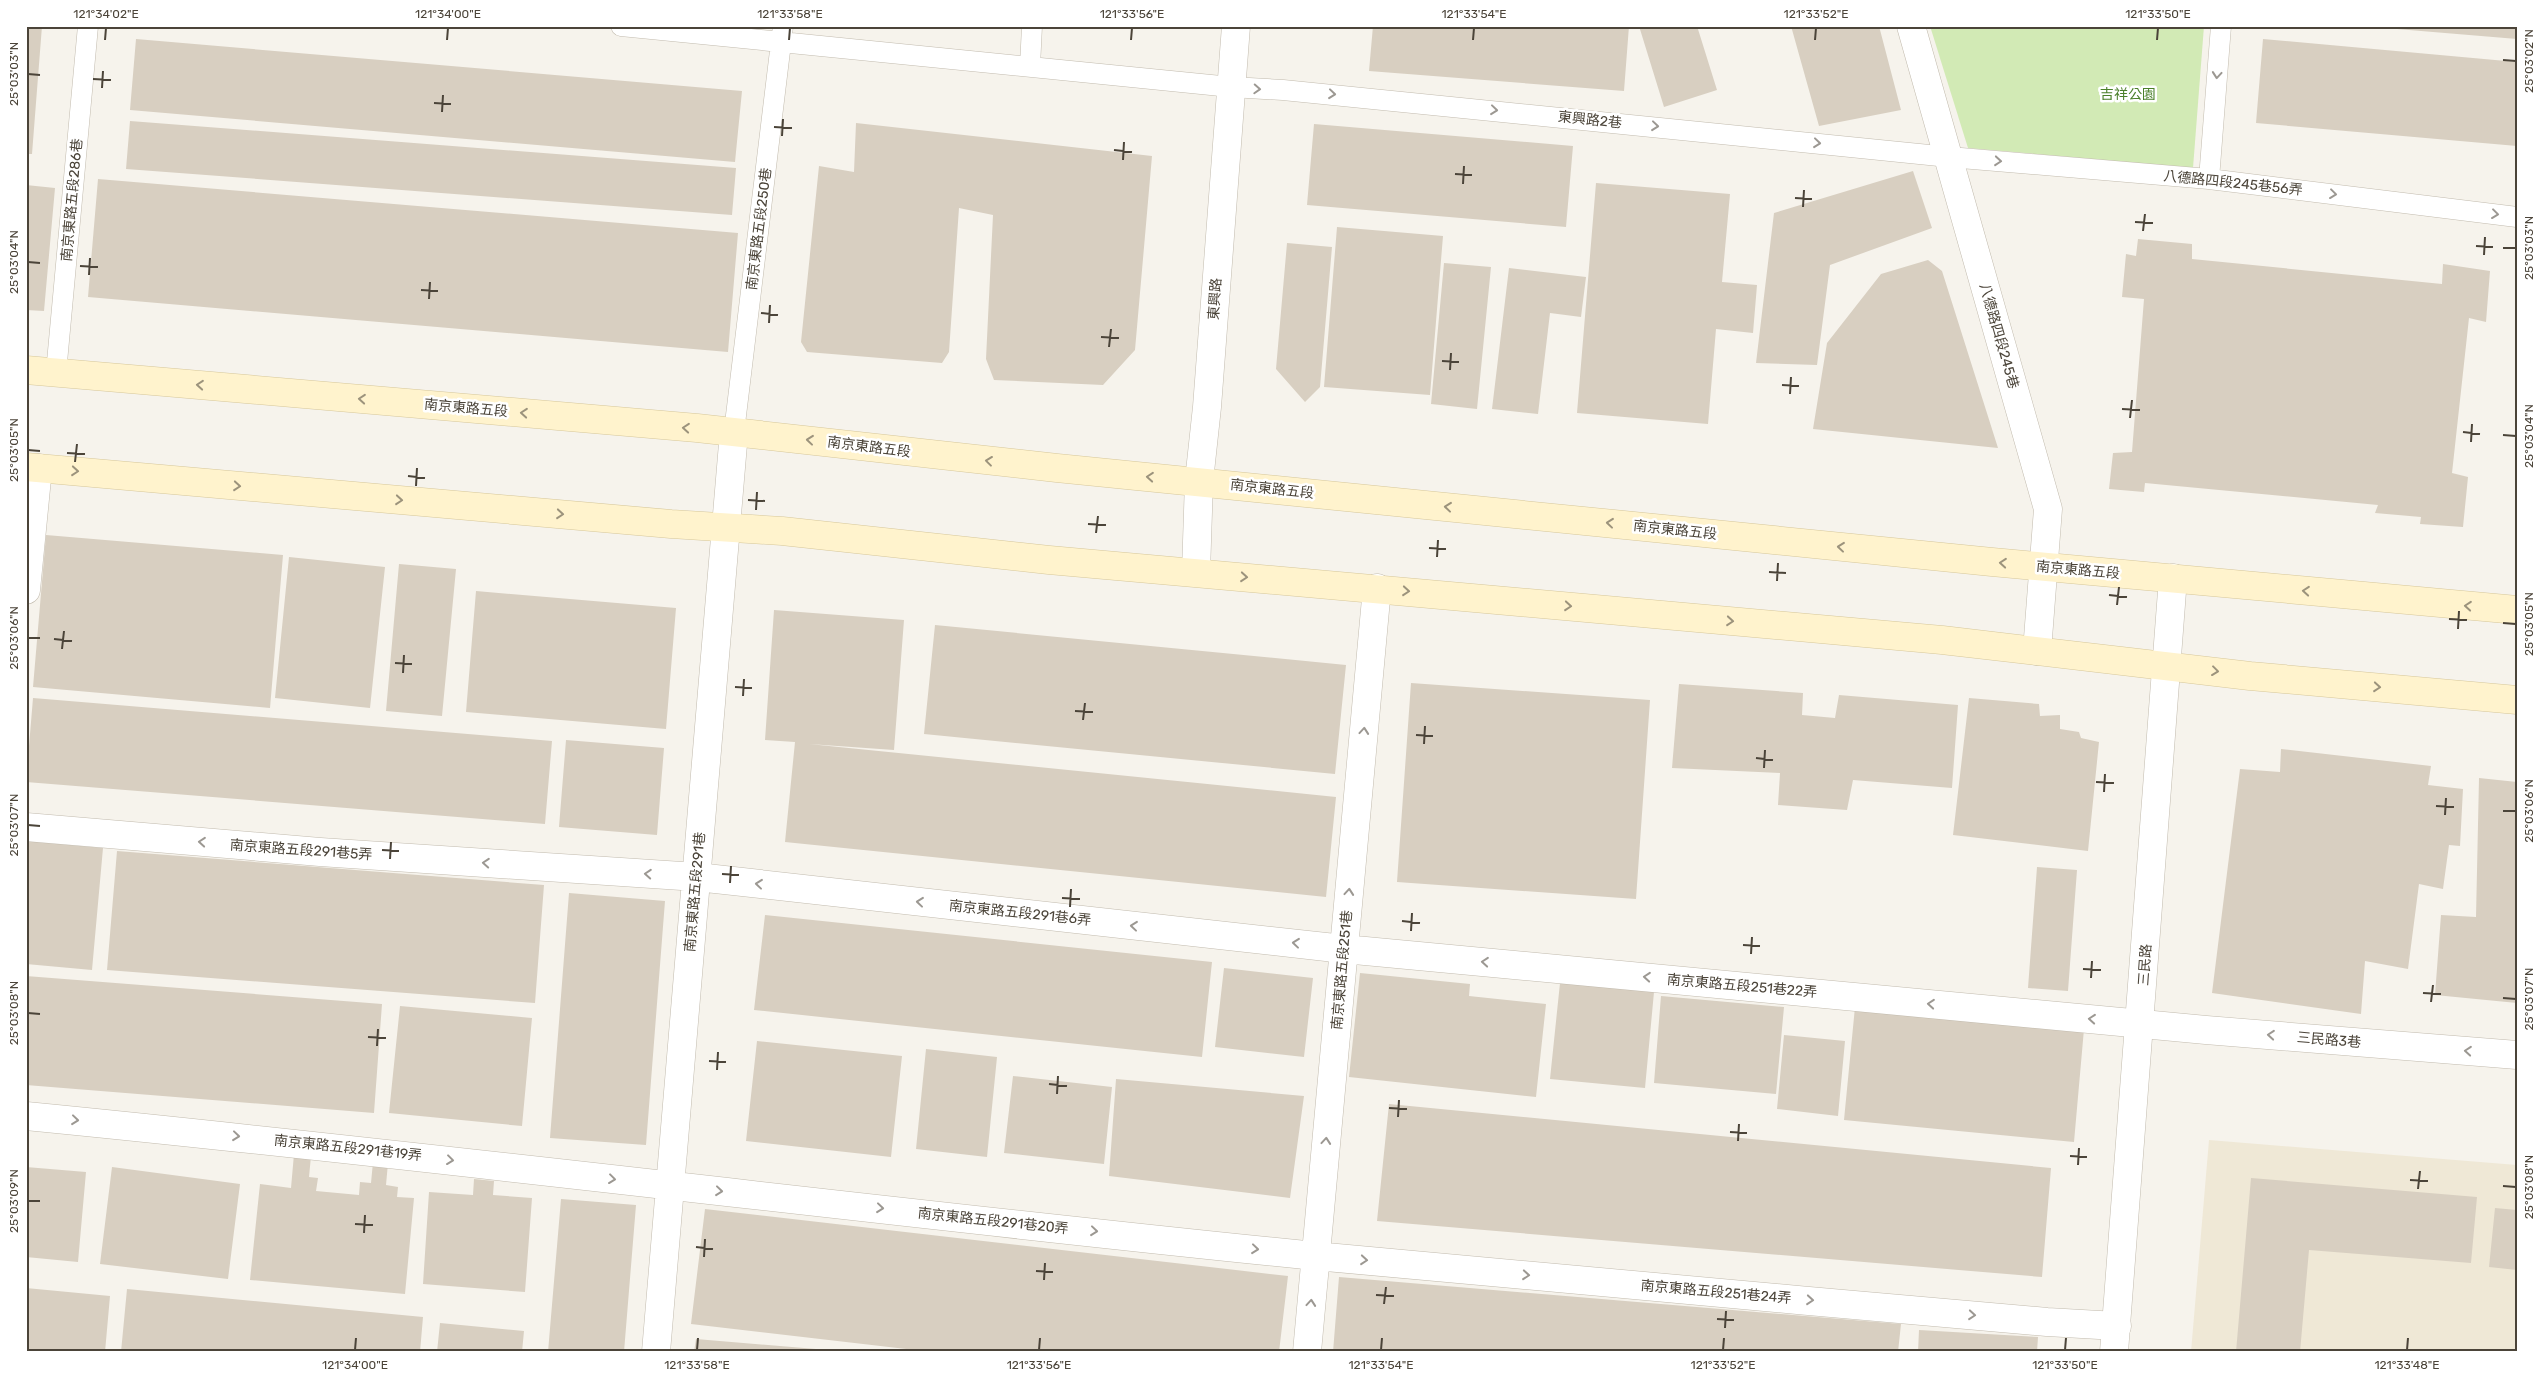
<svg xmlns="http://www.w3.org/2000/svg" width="2543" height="1378" viewBox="0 0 2543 1378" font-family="Rubik,'Noto Sans TC',sans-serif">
  <rect width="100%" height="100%" fill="#f6f3ec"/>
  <path fill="#efe8d6" d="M2209 1140 2517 1165V1352H2191Z"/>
  <path fill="#d2eab5" d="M1930 26H2204L2193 168 1968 148Z"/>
  <path fill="#d8cfc1" d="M26 26H42L32 154H26Z
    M1373 26H1629L1624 91 1369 71Z
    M1639 26H1697L1717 90 1664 107Z
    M1791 26H1879L1901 110 1819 126Z
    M2385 26H2517V39L2385 28Z
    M136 39 742 91 735 162 130 110Z
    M2263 39 2517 62V146L2256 123Z
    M130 121 736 168 732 215 126 169Z
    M856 123 1152 156 1135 350 1103 385 994 380 986 359 993 215 959 208 949 352 942 363 807 352 801 342 819 166 854 172Z
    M1314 124 1573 146 1566 227 1307 205Z
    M1913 171 1932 228 1830 265 1817 365 1756 363 1774 213Z
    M98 179 738 233 728 352 88 297Z
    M1596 183 1730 194 1722 282 1757 285 1753 333 1716 329 1708 424 1577 413Z
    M26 185 55 188 44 311 26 310Z
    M1337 227 1443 236 1430 395 1324 387Z
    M2138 239 2192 244V259L2442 284 2443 264 2490 271 2486 322 2469 318 2452 473 2468 477 2463 527 2420 524 2421 517 2375 513 2378 505 2145 483 2144 492 2109 489 2113 453 2132 452 2144 299 2122 297 2126 254 2136 256Z
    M1287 243 1332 247 1320 387 1305 402 1276 369Z
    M1928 260 1942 271 1998 448 1813 429 1827 343 1881 274Z
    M1444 263 1491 267 1477 409 1431 404Z
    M1509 268 1586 277 1581 317 1550 313 1538 414 1492 409Z
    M46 535 283 555 270 708 33 687Z
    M289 557 385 567 370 708 275 698Z
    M399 564 456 569 442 716 386 711Z
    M476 591 676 608 666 729 466 712Z
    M774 610 904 620 894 750 809 744 1336 797 1326 897 785 842 795 742 765 740Z
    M935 625 1346 665 1335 774 924 734Z
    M1411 683 1650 700 1636 899 1397 882Z
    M1679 684 1803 693 1802 715 1835 718 1839 695 1958 705 1952 788 1853 780 1847 810 1778 805 1780 773 1672 768Z
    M33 698 552 741 545 824 26 782Z
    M1969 698 2039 704 2040 716 2060 715V729L2079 732 2081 738 2099 742 2088 851 1953 835Z
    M566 740 664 748 657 835 559 827Z
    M2281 749 2431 766 2428 785 2463 789 2460 846 2449 845 2443 889 2419 884 2408 969 2365 961 2361 1014 2212 993 2240 769 2280 772Z
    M2479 778 2517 782V1003L2435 995 2441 915 2476 917Z
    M26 841 103 848 92 970 26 964Z
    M117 851 544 885 535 1003 107 970Z
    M2037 867 2077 870 2068 991 2028 988Z
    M569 893 665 901 646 1145 550 1138Z
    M765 915 1212 962 1202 1057 754 1010Z
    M1224 968 1313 978 1304 1057 1215 1047Z
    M1360 973 1470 984 1469 996 1546 1004 1536 1097 1349 1077Z
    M26 976 382 1004 374 1113 26 1085Z
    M1560 983 1654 992 1645 1088 1550 1079Z
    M1661 996 1784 1007 1776 1094 1654 1083Z
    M400 1006 532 1018 522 1126 389 1113Z
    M1855 1007 2084 1029 2074 1142 1844 1120Z
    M1784 1035 1845 1041 1838 1116 1777 1109Z
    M757 1041 902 1056 891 1157 746 1141Z
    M926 1049 997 1057 987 1157 916 1149Z
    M1013 1076 1112 1087 1104 1164 1004 1153Z
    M1116 1079 1304 1096 1290 1198 1109 1176Z
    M1389 1104 2051 1168 2042 1277 1377 1221Z
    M294 1154 311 1156 309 1177 318 1178 316 1191 359 1195 360 1182 371 1183 373 1162 388 1163 386 1185 398 1187 397 1197 414 1198 405 1294 250 1280 260 1184 291 1188Z
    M26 1167 86 1172 78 1262 26 1257Z
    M112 1167 240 1184 228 1279 100 1264Z
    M2251 1178 2477 1197 2471 1263 2309 1250 2300 1352H2236Z
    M474 1179 494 1181 493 1195 532 1198 525 1292 423 1284 429 1192 473 1195Z
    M561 1199 636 1205 624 1352H548Z
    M2495 1208 2517 1210V1270L2489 1267Z
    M705 1209 1288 1276 1279 1352H932L691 1324Z
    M1339 1277 1901 1324 1898 1352H1333Z
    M26 1288 110 1296 105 1352H26Z
    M127 1289 423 1317 420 1352H121Z
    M440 1323 524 1331 522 1352H437Z
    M1919 1330 2038 1337 2037 1352H1918Z
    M696 1339 828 1350V1352H694Z"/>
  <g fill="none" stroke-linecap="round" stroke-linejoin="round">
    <g stroke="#c2bbae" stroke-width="21">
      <path id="service" d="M621 26 1231 87 1283 90 1949 157 2209 179 2517 217
        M1030 66 1032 26
        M2209 179 2221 26
        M56 373 88 26
        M734 432 783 26"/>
    </g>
    <g stroke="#c2bbae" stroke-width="29">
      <path id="minor" d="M1911 26 2048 509 2037 651
        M26 590 38 468
        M26 827 320 852 697 877 1344 949 2206 1030 2517 1055
        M26 1116C456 1158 885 1213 1315 1256 1559 1280 1803 1300 2047 1322L2117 1326
        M656 1352 734 432
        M1307 1352 1377 588"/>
    </g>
    <g stroke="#c2bbae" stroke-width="29">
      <path id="tertiary" d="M1196 572 1199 481 1207 407 1236 26
        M2114 1352 2173 578"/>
    </g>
    <g stroke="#d6c79b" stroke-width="29">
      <path id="secondary" d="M26 370 697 428 1057 468 1992 562 2517 610
        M26 467 671 524 782 531 1049 560 1942 640 2250 676 2517 700"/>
    </g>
    <use href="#service" stroke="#fff" stroke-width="20"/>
    <use href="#minor" stroke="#fff" stroke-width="28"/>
    <use href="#tertiary" stroke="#fff" stroke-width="28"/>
    <use href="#secondary" stroke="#fff3cd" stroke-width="28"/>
  </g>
  <defs><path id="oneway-chevron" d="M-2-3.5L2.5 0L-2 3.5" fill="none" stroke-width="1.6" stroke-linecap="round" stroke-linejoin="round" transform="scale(1.25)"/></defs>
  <g stroke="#9c9892">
    <use href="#oneway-chevron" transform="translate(2217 75) rotate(95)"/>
    <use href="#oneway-chevron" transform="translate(1257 89) rotate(3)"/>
    <use href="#oneway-chevron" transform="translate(1332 94) rotate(6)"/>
    <use href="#oneway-chevron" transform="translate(1494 110) rotate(6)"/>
    <use href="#oneway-chevron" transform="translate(1655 126) rotate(6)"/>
    <use href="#oneway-chevron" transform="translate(1817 143) rotate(6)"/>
    <use href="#oneway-chevron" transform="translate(1998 161) rotate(5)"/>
    <use href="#oneway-chevron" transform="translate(2333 194) rotate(7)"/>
    <use href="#oneway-chevron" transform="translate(2495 214) rotate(7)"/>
    <use href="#oneway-chevron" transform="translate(1364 731) rotate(-85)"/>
    <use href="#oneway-chevron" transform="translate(202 842) rotate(-175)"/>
    <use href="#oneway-chevron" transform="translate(486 863) rotate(-176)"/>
    <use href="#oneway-chevron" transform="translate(648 874) rotate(-176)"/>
    <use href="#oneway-chevron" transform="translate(759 884) rotate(-174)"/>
    <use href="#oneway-chevron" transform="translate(1349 892) rotate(-85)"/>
    <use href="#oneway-chevron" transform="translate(920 902) rotate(-174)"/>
    <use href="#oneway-chevron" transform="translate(1134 926) rotate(-174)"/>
    <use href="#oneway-chevron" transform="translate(1296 943) rotate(-174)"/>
    <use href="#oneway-chevron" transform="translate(1485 962) rotate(-175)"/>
    <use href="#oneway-chevron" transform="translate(1647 977) rotate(-175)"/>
    <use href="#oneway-chevron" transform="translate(1931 1004) rotate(-175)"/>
    <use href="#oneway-chevron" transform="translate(2092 1019) rotate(-175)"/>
    <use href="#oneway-chevron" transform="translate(2271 1035) rotate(-175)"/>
    <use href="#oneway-chevron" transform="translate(2468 1051) rotate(-175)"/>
    <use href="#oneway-chevron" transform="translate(75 1120) rotate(6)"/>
    <use href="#oneway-chevron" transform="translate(236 1136) rotate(6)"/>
    <use href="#oneway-chevron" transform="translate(1326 1141) rotate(-85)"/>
    <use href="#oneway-chevron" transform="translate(450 1160) rotate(7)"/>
    <use href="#oneway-chevron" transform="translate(612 1179) rotate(7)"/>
    <use href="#oneway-chevron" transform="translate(719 1191) rotate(6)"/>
    <use href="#oneway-chevron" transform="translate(880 1208) rotate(6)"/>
    <use href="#oneway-chevron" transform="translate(1094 1231) rotate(6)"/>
    <use href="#oneway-chevron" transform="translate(1255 1249) rotate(6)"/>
    <use href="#oneway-chevron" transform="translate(1364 1260) rotate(5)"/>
    <use href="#oneway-chevron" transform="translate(1526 1275) rotate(5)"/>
    <use href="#oneway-chevron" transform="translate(1810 1300) rotate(5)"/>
    <use href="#oneway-chevron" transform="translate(1311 1303) rotate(-85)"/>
    <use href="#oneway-chevron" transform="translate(1972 1315) rotate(5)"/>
  </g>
  <g stroke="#9c937c">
    <use href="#oneway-chevron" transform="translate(200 385) rotate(-175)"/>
    <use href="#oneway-chevron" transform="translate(362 399) rotate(-175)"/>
    <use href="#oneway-chevron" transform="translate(524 413) rotate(-175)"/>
    <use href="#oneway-chevron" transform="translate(686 428) rotate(-175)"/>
    <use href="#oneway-chevron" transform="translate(810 440) rotate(-174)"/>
    <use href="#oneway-chevron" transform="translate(989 461) rotate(-173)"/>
    <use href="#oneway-chevron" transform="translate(75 471) rotate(5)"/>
    <use href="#oneway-chevron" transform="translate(1150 477) rotate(-175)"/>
    <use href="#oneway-chevron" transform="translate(237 486) rotate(5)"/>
    <use href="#oneway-chevron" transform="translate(399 500) rotate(5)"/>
    <use href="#oneway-chevron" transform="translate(1448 507) rotate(-174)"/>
    <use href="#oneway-chevron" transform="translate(560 514) rotate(5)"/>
    <use href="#oneway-chevron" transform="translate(1610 523) rotate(-174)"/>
    <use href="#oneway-chevron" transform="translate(1841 547) rotate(-174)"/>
    <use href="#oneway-chevron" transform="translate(2003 563) rotate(-175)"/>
    <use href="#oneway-chevron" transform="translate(1244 577) rotate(5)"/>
    <use href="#oneway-chevron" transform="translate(1406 591) rotate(5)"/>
    <use href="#oneway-chevron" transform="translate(2306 591) rotate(-175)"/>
    <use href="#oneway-chevron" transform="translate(1568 606) rotate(5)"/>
    <use href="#oneway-chevron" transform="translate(2468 606) rotate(-175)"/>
    <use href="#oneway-chevron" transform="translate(1730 621) rotate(5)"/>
    <use href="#oneway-chevron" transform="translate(2215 671) rotate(7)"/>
    <use href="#oneway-chevron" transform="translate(2377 687) rotate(5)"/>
  </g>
  <path fill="none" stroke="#4b4439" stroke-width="2" d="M105 40 106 28M447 40 448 28M789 40 790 28M1131 40 1132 28M1473 40 1474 28M1815 40 1816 28M2157 40 2158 28M2503 60 2516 61M28 74 40 75M93 79 111 80M102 88 103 71M434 103 451 104M442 112 443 95M774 127 792 128M782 136 783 119M1114 150 1132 152M1123 160 1124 142M1455 174 1472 175M1463 184 1464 166M1795 198 1812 199M1803 207 1804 190M2135 222 2153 223M2143 231 2145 214M2476 246 2493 247M2503 248H2516M2484 255 2485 237M28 262 40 263M80 266 98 267M89 275 90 258M421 290 438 291M429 299 430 282M761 313 778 315M769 323 770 305M1101 337 1119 338M1109 347 1111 329M1442 361 1459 362M1450 370 1451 353M1782 385 1799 386M1790 394 1791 377M2122 409 2140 410M2130 418 2132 400M2463 432 2480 434M2503 435 2516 436M2471 442 2472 424M28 450 40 451M67 453 85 454M75 462 77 444M408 476 425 478M416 486 417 468M748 500 765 501M756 510 757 492M1088 524 1106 525M1096 533 1098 516M1429 548 1446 549M1437 557 1438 540M1769 572 1786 573M1777 581 1778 563M2109 595 2127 597M2117 605 2119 587M2449 619 2467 620M2503 623 2516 624M2458 629 2459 611M28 638H40M54 639 72 641M62 649 64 631M395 663 412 664M403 673 404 655M735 687 752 688M743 696 744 679M1075 711 1093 712M1083 720 1085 703M1416 735 1433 736M1424 744 1425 726M1756 758 1773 760M1764 768 1765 750M2096 782 2114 783M2104 792 2105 774M2436 806 2454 807M2503 811H2516M2445 815 2446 798M28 825 40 826M382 850 399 851M390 859 391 842M722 874 739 875M730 883 731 866M1062 898 1080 899M1070 907 1071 889M1402 921 1420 923M1411 931 1412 913M1743 945 1760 946M1751 954 1752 937M2083 969 2101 970M2091 978 2092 961M2423 993 2441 994M2503 998 2516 999M2431 1002 2433 985M28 1013 40 1014M368 1037 386 1038M377 1046 378 1029M709 1061 726 1062M717 1070 718 1052M1049 1084 1067 1086M1057 1094 1058 1076M1389 1108 1407 1109M1398 1117 1399 1100M1730 1132 1747 1133M1738 1141 1739 1124M2070 1156 2087 1157M2078 1165 2079 1148M2410 1180 2428 1181M2503 1186 2516 1187M2418 1189 2420 1171M28 1201H40M355 1224 373 1225M364 1233 365 1215M696 1247 713 1249M704 1257 705 1239M1036 1271 1053 1272M1044 1280 1045 1263M1376 1295 1394 1296M1384 1304 1386 1287M1717 1319 1734 1320M1725 1328 1726 1311M355 1350 356 1338M697 1350 698 1338M1039 1350 1040 1338M1381 1350 1382 1338M1723 1350 1724 1338M2065 1350 2066 1338M2407 1350 2408 1338"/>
  <g text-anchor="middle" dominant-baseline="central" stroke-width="5" stroke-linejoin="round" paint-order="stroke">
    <g font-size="14" fill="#4a7f2a" stroke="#fff">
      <text x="2128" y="94">吉祥公園</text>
    </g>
    <g font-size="14" fill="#4b4439" stroke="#fff">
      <text transform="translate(1590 120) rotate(6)">東興路2巷</text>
      <text transform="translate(2233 183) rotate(6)">八德路四段245巷56弄</text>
      <text transform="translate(72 200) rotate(-85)">南京東路五段286巷</text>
      <text transform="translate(759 229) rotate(-83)">南京東路五段250巷</text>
      <text transform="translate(1215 299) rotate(-86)">東興路</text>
      <text transform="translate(1999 336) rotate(74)">八德路四段245巷</text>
      <text transform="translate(466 408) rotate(5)">南京東路五段</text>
      <text transform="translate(869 447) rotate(7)">南京東路五段</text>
      <text transform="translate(1272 489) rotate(6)">南京東路五段</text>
      <text transform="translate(1675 530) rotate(6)">南京東路五段</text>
      <text transform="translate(2078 570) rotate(5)">南京東路五段</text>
      <text transform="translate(301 850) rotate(4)">南京東路五段291巷5弄</text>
      <text transform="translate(695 892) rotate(-85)">南京東路五段291巷</text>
      <text transform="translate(1020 913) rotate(6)">南京東路五段291巷6弄</text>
      <text transform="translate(2145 965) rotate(-86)">三民路</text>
      <text transform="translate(1342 970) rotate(-85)">南京東路五段251巷</text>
      <text transform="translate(1742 986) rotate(5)">南京東路五段251巷22弄</text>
      <text transform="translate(2329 1040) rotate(5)">三民路3巷</text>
      <text transform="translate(348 1148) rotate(6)">南京東路五段291巷19弄</text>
      <text transform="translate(993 1221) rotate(6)">南京東路五段291巷20弄</text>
      <text transform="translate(1716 1292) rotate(5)">南京東路五段251巷24弄</text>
    </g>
  </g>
  <rect width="2543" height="1378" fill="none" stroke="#ffffff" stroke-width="55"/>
  <rect x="28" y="28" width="2488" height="1322" fill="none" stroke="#4b4439" stroke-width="2"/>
  <g font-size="12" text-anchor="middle" fill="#4b4439">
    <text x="106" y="18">121°34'02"E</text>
    <text x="448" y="18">121°34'00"E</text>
    <text x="790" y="18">121°33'58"E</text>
    <text x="1132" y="18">121°33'56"E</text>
    <text x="1474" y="18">121°33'54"E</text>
    <text x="1816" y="18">121°33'52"E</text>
    <text x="2158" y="18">121°33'50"E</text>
    <text transform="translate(2529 61) rotate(-90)" y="4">25°03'02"N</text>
    <text transform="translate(14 74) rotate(-90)" y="4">25°03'03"N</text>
    <text transform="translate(2529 248) rotate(-90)" y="4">25°03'03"N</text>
    <text transform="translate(14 262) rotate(-90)" y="4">25°03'04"N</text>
    <text transform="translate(2529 436) rotate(-90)" y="4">25°03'04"N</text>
    <text transform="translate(14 450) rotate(-90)" y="4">25°03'05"N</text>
    <text transform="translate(2529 624) rotate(-90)" y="4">25°03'05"N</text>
    <text transform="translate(14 638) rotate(-90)" y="4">25°03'06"N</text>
    <text transform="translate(2529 811) rotate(-90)" y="4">25°03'06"N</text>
    <text transform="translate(14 825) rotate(-90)" y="4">25°03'07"N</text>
    <text transform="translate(2529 999) rotate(-90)" y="4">25°03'07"N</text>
    <text transform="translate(14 1013) rotate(-90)" y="4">25°03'08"N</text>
    <text transform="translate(2529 1187) rotate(-90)" y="4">25°03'08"N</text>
    <text transform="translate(14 1201) rotate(-90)" y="4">25°03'09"N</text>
    <text x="355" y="1369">121°34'00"E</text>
    <text x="697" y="1369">121°33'58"E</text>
    <text x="1039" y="1369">121°33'56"E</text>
    <text x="1381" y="1369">121°33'54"E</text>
    <text x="1723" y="1369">121°33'52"E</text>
    <text x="2065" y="1369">121°33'50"E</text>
    <text x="2407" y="1369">121°33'48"E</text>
  </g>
</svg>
